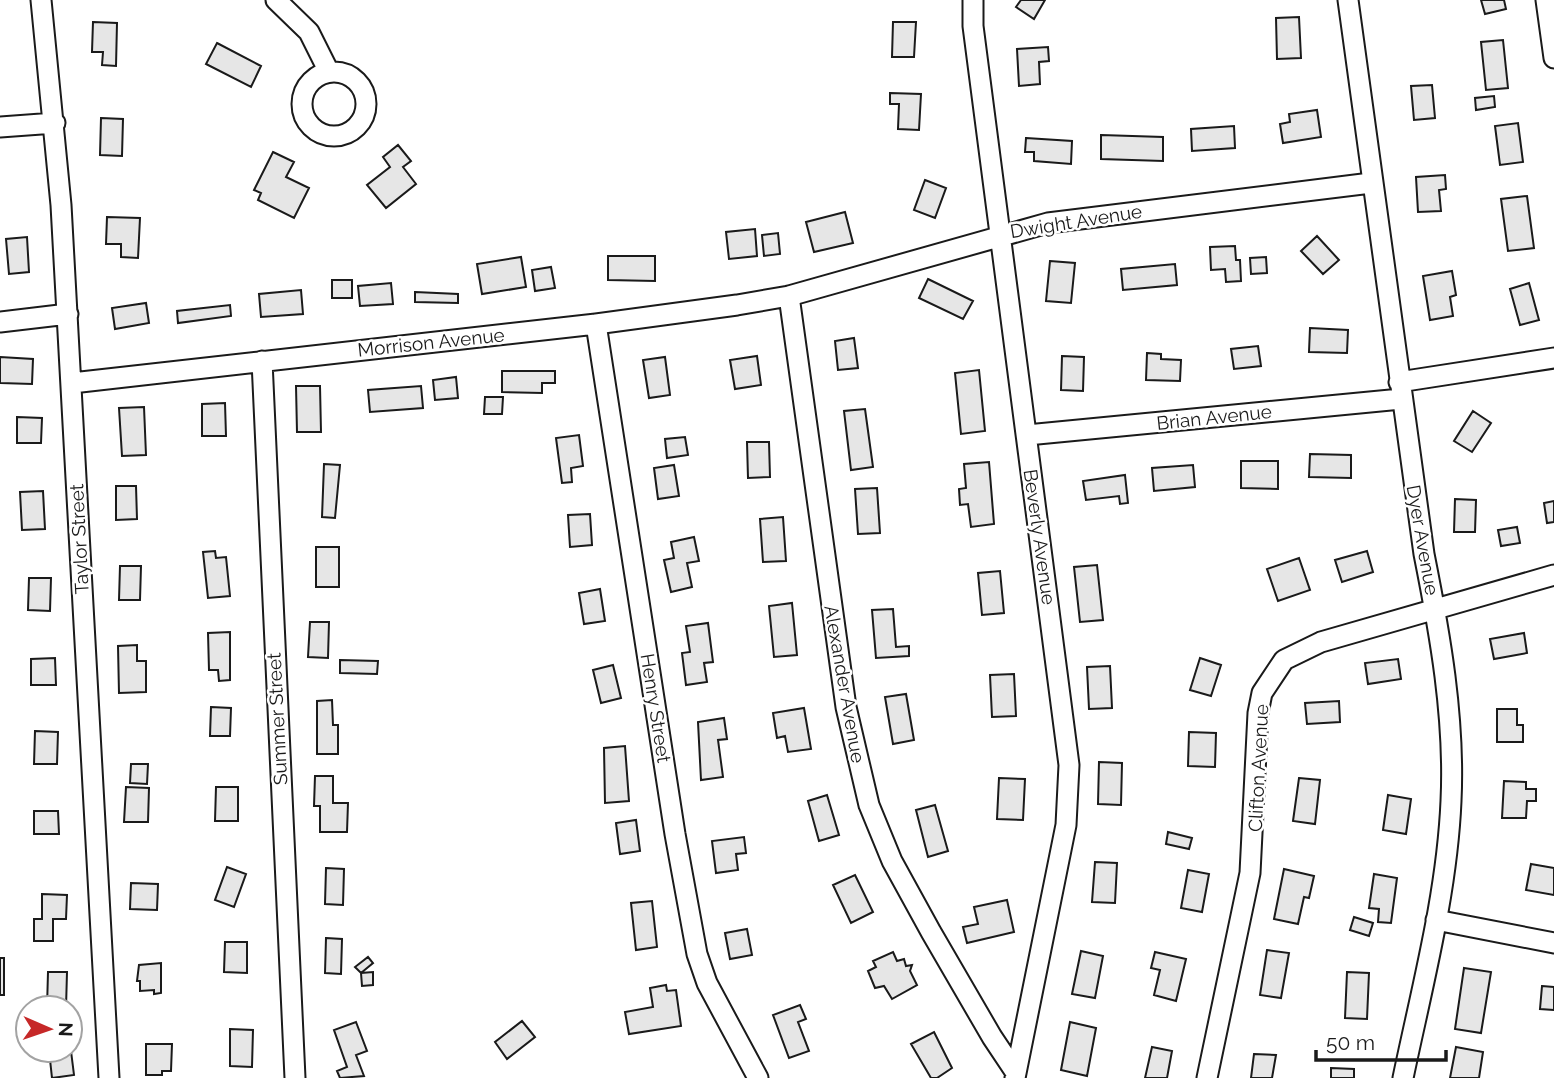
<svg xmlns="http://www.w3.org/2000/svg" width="1554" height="1078" viewBox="0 0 1554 1078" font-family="Raleway,sans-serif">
  <rect width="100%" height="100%" fill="#fff"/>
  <path fill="#e6e6e6" stroke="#1a1a1a" stroke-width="2" d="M1021 0H1045L1034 19 1016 7Z
    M1481 0H1504L1506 9 1485 14Z
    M1299 17 1301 58 1277 59 1276 18Z
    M93 22 117 23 116 66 102 65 103 52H92Z
    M893 22H916L914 57H892Z
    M1503 40 1508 88 1486 90 1481 42Z
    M217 43 261 66 251 87 206 64Z
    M1048 47 1049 61 1039 62 1040 84 1019 86 1017 49Z
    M1432 85 1435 118 1414 120 1411 86Z
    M890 93 921 94 919 130 898 129 899 104H890Z
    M1494 96 1495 107 1476 110 1475 98Z
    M1317 110 1321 137 1283 143 1280 124 1290 122 1289 114Z
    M101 118 123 119 122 156 100 155Z
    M1518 123 1523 162 1500 165 1495 126Z
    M1234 126 1235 148 1192 151 1191 129Z
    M1101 135 1163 137V161L1101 159Z
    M1026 138 1072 141 1071 164 1034 161V152H1025Z
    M398 145 411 161 403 167 416 184 386 208 367 185 390 167 383 157Z
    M273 152 294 162 286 177 309 188 294 218 258 200 261 193 254 190Z
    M1445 175 1446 189 1439 190 1441 211 1418 212 1416 177Z
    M925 180 946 188 935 218 914 210Z
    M1527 196 1534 248 1508 251 1501 199Z
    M845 212 853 243 814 252 806 222Z
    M107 217 140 218 138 258 121 257V244H106Z
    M755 229 757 256 729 259 726 232Z
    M778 233 780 254 764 256 762 235Z
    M1317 236 1339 260 1323 274 1301 251Z
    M27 237 29 272 9 274 6 239Z
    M1235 246 1236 260H1240L1241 281 1226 282 1225 269 1211 270 1210 247Z
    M608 256H655V281L608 280Z
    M521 257 526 287 482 294 477 264Z
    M1266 257 1267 273 1251 274 1250 258Z
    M1050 261 1075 263 1071 303 1046 301Z
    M1175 264 1177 285 1123 290 1121 269Z
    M551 267 555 288 535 291 532 270Z
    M1452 271 1456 295 1450 297 1453 316 1430 320 1423 276Z
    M928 279 973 301 963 319 919 298Z
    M332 280H352V298H332Z
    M391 283 393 304 360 306 358 286Z
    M1529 283 1539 320 1520 325 1510 289Z
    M301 290 303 314 261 317 259 294Z
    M415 292 458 294V303L415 302Z
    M146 303 149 323 115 329 112 308Z
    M230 305 231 316 178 323 177 311Z
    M1310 328 1348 330 1347 353 1309 352Z
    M854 338 858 368 838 370 835 341Z
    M1258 346 1261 366 1234 369 1231 349Z
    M1147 353 1161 354V359L1181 360 1180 381 1146 380Z
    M757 356 761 385 735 389 730 360Z
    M1062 356 1084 357 1083 391 1061 390Z
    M0 357 33 359 32 384 0 383Z
    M665 357 670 395 649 398 643 360Z
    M979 370 985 431 961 434 955 373Z
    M502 371H555V383H542V393L502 392Z
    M456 377 458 398 435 400 433 380Z
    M296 386H320L321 432H297Z
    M421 386 423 408 370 412 368 390Z
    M485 397H503L502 414H484Z
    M225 403 226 436H202V404Z
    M144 407 146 455 122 456 119 408Z
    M865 409 873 467 851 470 844 411Z
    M1473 411 1491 423 1472 452 1454 441Z
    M17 417 42 418 41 443H17Z
    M579 435 583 466 571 468 572 482 562 483 556 438Z
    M685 437 688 455 667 458 665 439Z
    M747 442H769L770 477 748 478Z
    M1310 454 1351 455V478L1309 477Z
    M1241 461H1278V489L1241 488Z
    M989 462 994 524 971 527 968 504 960 505 959 489 966 488 964 464Z
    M324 464 340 465 335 518 322 517Z
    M674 465 679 496 658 499 654 468Z
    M1193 465 1195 487 1154 491 1152 468Z
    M1125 475 1128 503 1120 504 1119 496 1086 500 1083 481Z
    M116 486H136L137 519 116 520Z
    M877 488 880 533 858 534 855 489Z
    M43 491 45 529 22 530 20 492Z
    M1455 499 1476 500 1475 532H1454Z
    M1554 501V522L1547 523 1544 503Z
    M590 514 592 545 570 547 568 515Z
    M783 517 786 561 763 562 760 519Z
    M1517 527 1520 543 1501 546 1498 530Z
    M694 537 699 561 687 563 692 587 671 592 664 560 674 558 671 542Z
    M316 547H339V587H316Z
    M215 551 216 558 226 557 230 596 208 598 203 552Z
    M1367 551 1373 572 1342 582 1335 560Z
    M1299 558 1310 590 1278 601 1267 569Z
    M1097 565 1103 620 1080 622 1074 567Z
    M120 566H141L140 600H119Z
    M1000 571 1004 613 982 615 978 573Z
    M29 578H51L50 611 28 610Z
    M600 589 605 621 584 624 579 593Z
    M792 603 797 655 774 657 769 606Z
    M893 609 896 647 909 646V656L876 658 872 610Z
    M310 622H329L328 658 308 657Z
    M708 623 713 662 704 663 707 682 686 685 682 653 690 652 686 626Z
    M230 632V680L219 681 218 670H209L208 633Z
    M1524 633 1527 653 1494 659 1490 639Z
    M137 645V661H146V692L119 693 118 646Z
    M55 658 56 685H31V659Z
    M1200 658 1221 665 1211 696 1190 690Z
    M1398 659 1401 679 1368 684 1365 663Z
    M340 660 378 661 377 674 340 673Z
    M613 665 621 698 601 703 593 670Z
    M1110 666 1112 708 1089 709 1087 667Z
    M1014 674 1016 716 992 717 990 675Z
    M906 694 914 740 893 744 885 697Z
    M332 700 333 725H338V754H317V701Z
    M1339 701 1340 722 1307 724 1305 703Z
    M211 707 231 708 230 736H210Z
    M804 708 811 749 788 752 785 736 777 738 773 713Z
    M1497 709H1517V725H1523V742H1497Z
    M724 718 727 739 718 740 723 777 701 780 698 722Z
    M35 731 58 732 57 764H34Z
    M1189 732 1216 733 1215 767 1188 766Z
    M625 746 629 801 605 803 604 748Z
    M1099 762 1122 763 1121 805 1098 804Z
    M131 764H148L147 784 130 783Z
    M315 776H333V803H348L347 832H320V806H314Z
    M999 778 1025 779 1023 820 997 819Z
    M1299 778 1320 780 1315 824 1293 821Z
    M1504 781 1526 782V789H1536V801H1527L1526 818H1502Z
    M126 787 149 788 148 822H124Z
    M216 787H238V821H215Z
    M827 795 839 835 819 841 808 801Z
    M1388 795 1411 799 1406 834 1383 830Z
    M935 805 948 851 928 857 916 810Z
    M34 811H58L59 834H34Z
    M636 820 640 851 620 854 616 823Z
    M1168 832 1192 838 1189 849 1166 844Z
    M744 837 746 853 736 854 738 870 716 873 712 841Z
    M1095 862 1117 863 1115 903 1092 902Z
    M1531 864 1554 868V895L1526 890Z
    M227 867 246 874 234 907 215 900Z
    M326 868 344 869 343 905 325 904Z
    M1284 869 1314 876 1309 898 1304 897 1298 924 1274 919Z
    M1188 870 1209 874 1202 912 1181 908Z
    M1374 874 1397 878 1391 923 1378 922 1379 909 1369 908Z
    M855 875 873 912 851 923 833 885Z
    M131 883 158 884 157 910 130 909Z
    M42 894 67 895 66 919H53V941H34V919H42Z
    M1007 900 1014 932 967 943 963 927 978 924 974 907Z
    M652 901 657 947 636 950 631 903Z
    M1354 917 1373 923 1369 936 1350 930Z
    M747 929 752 955 730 959 725 933Z
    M326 938 342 939 341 974 325 973Z
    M225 942H247V973L224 972Z
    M1267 950 1289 953 1281 998 1260 995Z
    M1081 951 1103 956 1095 998 1072 994Z
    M893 952 897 961 904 959 906 966 912 965 910 971 917 985 892 999 884 986 875 988 868 971 876 967 873 961Z
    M1155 952 1186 959 1176 1001 1154 995 1160 970 1151 968Z
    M368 957 373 963 361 973 355 967Z
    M0 958H4V995H0Z
    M161 963V993L154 994V990L140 991V981H137L139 965Z
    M1464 968 1491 972 1481 1033 1455 1029Z
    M48 972H67L66 1008H47Z
    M373 972V985L362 986 361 973Z
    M1347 972 1369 973 1367 1019 1345 1018Z
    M666 985 667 991 676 990 681 1026 629 1034 625 1012 653 1007 650 988Z
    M1542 986 1554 987V1010L1540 1009Z
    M800 1005 806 1019 798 1022 809 1051 789 1058 773 1015Z
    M522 1021 535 1037 507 1059 495 1042Z
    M356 1022 367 1051 356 1055 364 1076 340 1078 337 1071 347 1067 334 1030Z
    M1070 1022 1096 1028 1087 1076 1061 1070Z
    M230 1029 253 1030 252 1067 230 1066Z
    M934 1032 952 1068 937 1078H931L911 1044Z
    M70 1043 74 1075 52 1078 49 1050H70Z
    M146 1044H172L171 1071H162V1075H146Z
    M1152 1047 1172 1051 1167 1078H1145Z
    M1456 1047 1483 1052 1479 1078H1450Z
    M1254 1054 1276 1055 1272 1078H1251Z
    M1331 1068 1354 1069V1078H1331Z"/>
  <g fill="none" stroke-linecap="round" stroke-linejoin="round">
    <g stroke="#1a1a1a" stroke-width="23">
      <path id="minor" d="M41 0 61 205 109 1078
        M276 0 309 32 329 72
        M973 0V26L1069 765 1066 825 1016 1073
        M1348 0 1424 554C1440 634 1455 718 1451 801 1447 894 1422 987 1403 1078
        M1546 0 1554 58
        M302 104a32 32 0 1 1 64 0a32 32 0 1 1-64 0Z
        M0 127 55 123
        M789 296 846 707 869 805 892 861 931 932 992 1037 1016 1073 1015 1078
        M0 322 68 314
        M596 324 675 834 697 954 707 983 758 1078
        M262 361 295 1078
        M1399 382 1554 358
        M72 383 596 324 737 305 789 296 1048 223 1371 183
        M1027 435 1401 399
        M1436 920 1554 943
        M1207 1078 1250 873 1258 713 1262 693 1284 660 1321 642 1554 575"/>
    </g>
    <use href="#minor" stroke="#fff" stroke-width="19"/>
  </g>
  <g text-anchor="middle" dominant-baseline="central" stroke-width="5" stroke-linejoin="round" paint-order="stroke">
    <g font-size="19" fill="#1a1a1a" stroke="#fff">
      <text transform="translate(1076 221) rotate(-9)">Dwight Avenue</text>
      <text transform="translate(431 342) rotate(-6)">Morrison Avenue</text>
      <text transform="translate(1214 417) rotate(-6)">Brian Avenue</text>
      <text transform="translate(1040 537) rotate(82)">Beverly Avenue</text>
      <text transform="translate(79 539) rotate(-93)">Taylor Street</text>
      <text transform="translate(1423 540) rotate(80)">Dyer Avenue</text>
      <text transform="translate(845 684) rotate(80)">Alexander Avenue</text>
      <text transform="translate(656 708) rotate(81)">Henry Street</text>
      <text transform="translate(277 719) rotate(-93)">Summer Street</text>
      <text transform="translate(1258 768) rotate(-87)">Clifton Avenue</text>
    </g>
  </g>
  <g transform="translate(49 1029) rotate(92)"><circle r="33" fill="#ffffff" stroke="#a3a3a3" stroke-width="2"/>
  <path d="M0-5L12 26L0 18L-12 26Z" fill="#c62828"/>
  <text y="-10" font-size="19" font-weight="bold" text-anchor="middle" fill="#1a1a1a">N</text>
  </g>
  <path d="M1316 1050v10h130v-10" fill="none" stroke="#1a1a1a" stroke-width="3.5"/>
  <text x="1326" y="1050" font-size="21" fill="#1a1a1a" stroke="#ffffff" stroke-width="5" paint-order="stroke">50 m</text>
</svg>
